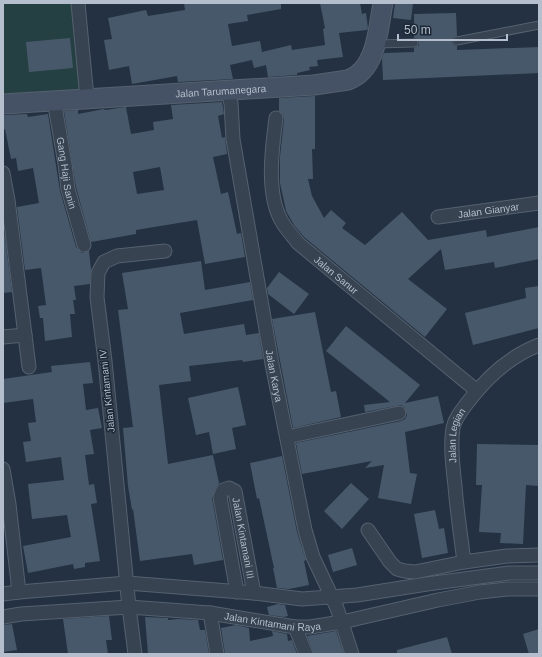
<svg xmlns="http://www.w3.org/2000/svg" width="542" height="657" viewBox="0 0 542 657" font-family="Helvetica,sans-serif">
  <rect width="100%" height="100%" fill="#233142"/>
  <path fill="#254043" d="M7 3H75L84 88 3 96V4Z"/>
  <path fill="#48586b" fill-rule="evenodd" d="M184 3H281V9L247 15 248 21 228 24 232 46 260 41 262 52 291 45 292 50 325 45 323 29 325 28 320 3H360L362 14 366 13 368 28 367 30 339 33 343 57 317 60 318 66 309 67 310 70 297 73V75L268 77 266 65 254 68 252 60 230 65 233 79 178 82 177 76 132 84 129 66 109 70 104 40 112 39 108 18 146 10 148 16 185 10Z
    M395 3H413L411 20 393 18Z
    M456 13 457 36 453 38 452 42 454 45 457 46V50L539 47V73L383 80 382 58 384 53 414 52V48L419 45 418 40 414 38V14Z
    M70 38 73 68 29 72 26 42Z
    M315 96V149H312L313 179H308L312 196 324 218 331 210 346 223 342 228 365 245 402 212 428 240 486 230 487 237 539 227V259L495 268 494 262 445 270 441 249 408 279 447 309 425 337 304 237 294 225 286 211 280 183V157L284 119 283 115 279 111V98Z
    M222 102 224 114 218 116 222 138 225 137 227 154 213 157 221 194 228 192 237 234 241 233 245 257 205 264 197 220 136 230V234L91 242 76 187 64 111 78 110V114L104 109 105 110 126 107 131 134 154 130 153 122 173 119 171 105ZM160 167 164 190 137 194 133 172Z
    M27 114 28 117 48 114 60 191 76 247 82 253 89 251 91 269 90 284 74 286 76 300H73L75 314H70L72 337 45 341 43 318H40L38 306 46 305 41 268 25 270 17 207 39 203 33 168 18 171 16 158 11 159 5 129 3 130V115Z
    M3 224 12 292 3 293Z
    M201 261 205 290 250 282 253 300 180 313 184 334 244 324 246 335 259 333 263 359 243 362 242 360 189 366 191 381 159 385 168 464 213 455 219 483 216 487 212 498 223 560 194 565 192 554 140 561 133 509 132 510 128 486 123 428 133 427 118 310 128 309 122 273Z
    M279 272 309 294 294 314 268 294 267 288Z
    M539 286V328L473 345 465 313 526 298 525 288Z
    M315 312 331 392 336 391 341 417 293 428 272 319Z
    M346 326 420 385 405 403 438 396 444 423 405 432 410 473 417 474 411 504 378 498 384 465 365 468 372 461 302 474 296 443 401 421 405 419 407 415 405 408 401 405 365 412 364 405 390 402 326 351Z
    M90 362 93 383 83 384 86 410 98 408 102 428 90 430 94 454 85 455 89 485 94 484 97 503 91 504 100 561 85 563V567L74 569 73 564 28 573 23 546 71 537 67 515 32 519 28 484 64 480 61 457 26 462 23 442 31 441 28 423 36 422 33 399 3 403V379L52 372 51 366Z
    M238 387 246 425 232 428 236 449 213 454 209 432 196 435 188 398Z
    M477 444 539 445V486L526 485 523 544 500 543 501 533 479 532 482 485H476Z
    M282 456 297 532 306 560 304 561 309 585 289 589 277 588 273 568H274L259 498 257 499 250 463Z
    M351 483 369 499 342 529 324 511Z
    M435 510 439 529 444 528 448 553 422 558 414 514Z
    M352 548 357 565 333 572 328 555Z
    M278 604 285 605 288 616 284 617 269 615 267 607Z
    M109 616 112 640H106L108 654H68L63 619Z
    M145 617 168 618V620L178 619 198 620 200 630H205L209 654H148Z
    M12 624 17 650 3 652V625Z
    M236 625 249 628 250 641 273 636 272 631 287 634 288 641 292 640 297 654H225L221 628Z
    M539 629V654H529L523 634Z
    M336 631 344 654H314L307 636Z
    M447 637 452 654H397V650Z"/>
  <g fill="none" stroke-linecap="round" stroke-linejoin="round">
    <g stroke="#55616f" stroke-width="9">
      <path id="lane" d="M457 41 539 25
        M377 44 414 43"/>
    </g>
    <g stroke="#55616f" stroke-width="15">
      <g id="street">
        <path d="M78 3 87 98"/>
        <path id="s1" d="M227 90 231 103 233 139 272 364 305 530 313 557 337 608 352 654"/>
        <path id="s2" d="M54 100 65 164 68 189 84 245"/>
        <path id="s3" d="M276 118C272 148 266 193 281 220 285 228 292 235 298 243L477 391"/>
        <path d="M3 173 8 200 29 367"/>
        <path id="s4" d="M438 217 539 203"/>
        <path d="M3 337 25 335"/>
        <path d="M287 437 399 413"/>
        <path d="M3 469 9 504 19 592"/>
        <path d="M368 530 390 562 397 569 405 571 415 572 464 562 507 556 539 555"/>
        <path id="s5" d="M464 562C461 537 457 512 455 486 453 468 450 447 453 428 455 418 462 410 468 402 487 377 510 356 539 345"/>
        <path id="s6" d="M237 592 220 497 223 490 229 488 235 491 254 593"/>
        <path d="M3 594 19 592 127 583 254 593 302 599 357 595 427 584 509 573H539"/>
        <path d="M210 613 217 654"/>
        <path id="s7" d="M3 617 21 614 129 607 210 613 295 627H310L342 622 438 600 480 592 507 589H539"/>
        <path d="M295 627 306 654"/>
        <path d="M135 654 129 607 105 361 97 297 98 273 104 262 117 256 165 251"/>
      </g>
    </g>
    <g stroke="#55616f" stroke-width="21">
      <g id="secondary">
        <path id="s8" d="M3 104 314 85 348 80C377 70 378 29 383 3"/>
      </g>
    </g>
    <use href="#lane" stroke="#374351" stroke-width="7"/>
    <use href="#street" stroke="#374351" stroke-width="13"/>
    <use href="#secondary" stroke="#455265" stroke-width="19"/>
  </g>
  <g text-anchor="middle" dominant-baseline="central" stroke-width="3" stroke-linejoin="round" paint-order="stroke">
    <g font-size="10" fill="#b4becc" stroke="#1c2836">
      <text stroke="none"><textPath href="#s8" startOffset="218">Jalan Tarumanegara</textPath></text>
      <text stroke="none"><textPath href="#s2" startOffset="74">Gang Haji Sanin</textPath></text>
      <text stroke="none"><textPath href="#s4" startOffset="51">Jalan Gianyar</textPath></text>
      <text stroke="none"><textPath href="#s3" startOffset="182">Jalan Sanur</textPath></text>
      <text stroke="none"><textPath href="#s1" startOffset="290">Jalan Karya</textPath></text>
      <text transform="translate(107 391) rotate(-96)">Jalan Kintamani IV</text>
      <text stroke="none"><textPath href="#s5" startOffset="128">Jalan Legian</textPath></text>
      <text stroke="none"><textPath href="#s6" startOffset="165">Jalan Kintamani III</textPath></text>
      <text stroke="none"><textPath href="#s7" startOffset="271">Jalan Kintamani Raya</textPath></text>
    </g>
  </g>
  <rect width="542" height="657" fill="none" stroke="#b4becc" stroke-width="8"/>
  <path d="M398 34v6h109v-6" fill="none" stroke="#b4becc" stroke-width="2"/>
  <text x="404" y="34" font-size="12" fill="#b4becc" stroke="#1c2836" stroke-width="3" paint-order="stroke">50 m</text>
</svg>
